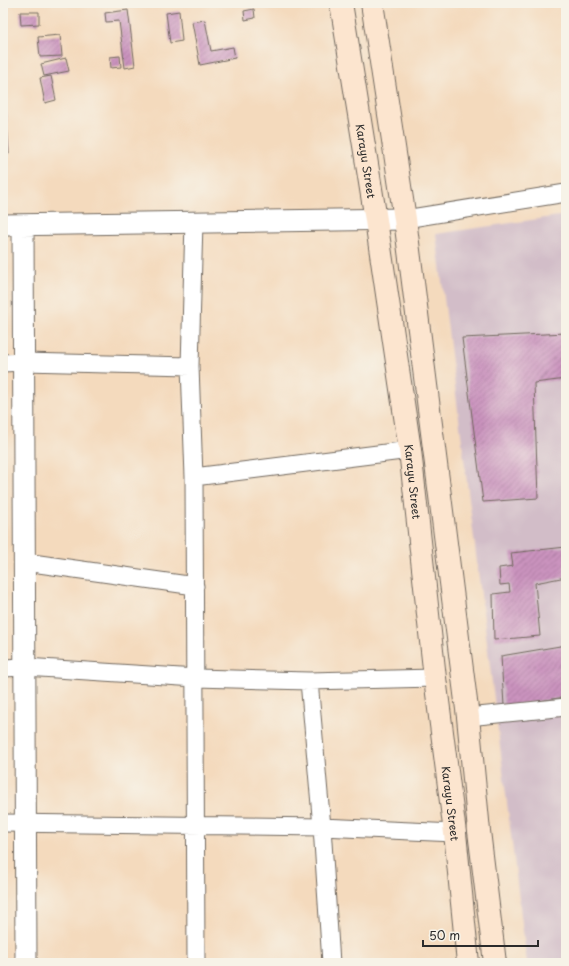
<svg xmlns="http://www.w3.org/2000/svg" width="569" height="966" viewBox="0 0 569 966" font-family="'Playpen Sans',sans-serif">
  <defs>
    <pattern id="building-hatch" width="6" height="6" patternUnits="userSpaceOnUse"><rect width="6" height="6" fill="#ca93be"/><path d="M-1 1l2-2M0 6l6-6M5 7l2-2" fill="none" stroke="#a4789b"/></pattern>
  </defs>
  <rect width="100%" height="100%" fill="#f7f3e8"/>
  <filter id="ink" filterUnits="userSpaceOnUse"><feTurbulence type="fractalNoise" baseFrequency=".025" numOctaves="2"/><feDisplacementMap in="SourceGraphic" scale="8" xChannelSelector="R" yChannelSelector="G"/><feConvolveMatrix kernelMatrix="1 2 1 2 8 2 1 2 1" color-interpolation-filters="sRGB"/></filter>
  <filter id="wash" filterUnits="userSpaceOnUse"><feTurbulence type="fractalNoise" baseFrequency=".012" numOctaves="4" result="noise"/><feDisplacementMap in="SourceGraphic" scale="16" xChannelSelector="R" yChannelSelector="G"/><feGaussianBlur stdDeviation="0.9" result="paint"/><feColorMatrix in="noise" values="0 0 0 0 0 0 0 0 0 0 0 0 0 0 0 0 0 1.4 0 .05"/><feComposite in="paint" operator="in"/></filter>
  <g filter="url(#wash)">
    <rect width="100%" height="100%" fill="#f4dabd"/>
    <path fill="#d2bdc8" d="M566 215V963H527L436 234Z"/>
    <g id="blocks">
      <path fill="url(#building-hatch)" d="M254 9 255 18 245 20 244 11Z
        M128 10 135 66 125 68 119 21 106 22 105 13Z
        M179 11 182 41 170 43 166 13Z
        M20 12H39V24L21 25Z
        M205 20 211 51 233 47 235 58 200 65 192 22Z
        M60 35 62 56 40 57 38 37Z
        M120 56 121 67 111 68 110 57Z
        M66 58 69 71 44 76 41 64Z
        M51 76 56 100 45 103 40 78Z
        M6 107 9 154H3V108Z
        M566 333V379L534 383 538 498 483 502 462 338Z
        M566 547V577L535 583 540 636 494 640 493 594 510 592 509 584 500 585 499 568 513 566 511 553Z
        M566 645V697L504 706 501 656Z"/>
    </g>
  </g>
  <g filter="url(#ink)">
    <use href="#blocks" fill-opacity="0" stroke="#71685e" stroke-width="1"/>
    <g fill="none" stroke-linecap="round" stroke-linejoin="round">
      <g stroke="#71685e" stroke-width="19">
        <path id="minor" d="M405 219 566 193
          M194 222 190 366 194 477 196 963
          M3 363 24 362 190 366
          M194 477 410 450
          M25 562 195 586
          M3 668 25 667 196 678 309 681 435 678
          M309 681 322 827 331 963
          M468 717 566 707
          M3 823 322 827 455 833"/>
      </g>
      <g stroke="#71685e" stroke-width="23">
        <path id="tertiary" d="M3 225 405 219
          M23 225 26 963"/>
      </g>
      <g stroke="#71685e" stroke-width="24">
        <g id="secondary">
          <path id="s1" d="M341 3 376 220 410 450 435 678 455 833 468 963"/>
          <path d="M372 3 405 219 468 717 479 831 495 963"/>
        </g>
      </g>
      <use href="#minor" stroke="#fff" stroke-width="17"/>
      <use href="#tertiary" stroke="#fff" stroke-width="21"/>
      <use href="#secondary" stroke="#fce5cf" stroke-width="22"/>
    </g>
  </g>
  <g text-anchor="middle" dominant-baseline="central" stroke-width="3" stroke-linejoin="round" paint-order="stroke">
    <g font-size="11" fill="#2b2b2b" stroke="#f7f3e8">
      <text stroke="none"><textPath href="#s1" startOffset="160">Karayu Street</textPath></text>
      <text stroke="none"><textPath href="#s1" startOffset="484">Karayu Street</textPath></text>
      <text stroke="none"><textPath href="#s1" startOffset="808">Karayu Street</textPath></text>
    </g>
  </g>
  <rect width="569" height="966" fill="none" stroke="#f7f3e8" stroke-width="16"/>
  <path d="M423 940v6h115v-6" fill="none" stroke="#2b2b2b" stroke-width="2"/>
  <text x="429" y="940" font-size="12" fill="#2b2b2b" stroke="#f7f3e8" stroke-width="3" paint-order="stroke">50 m</text>
</svg>
